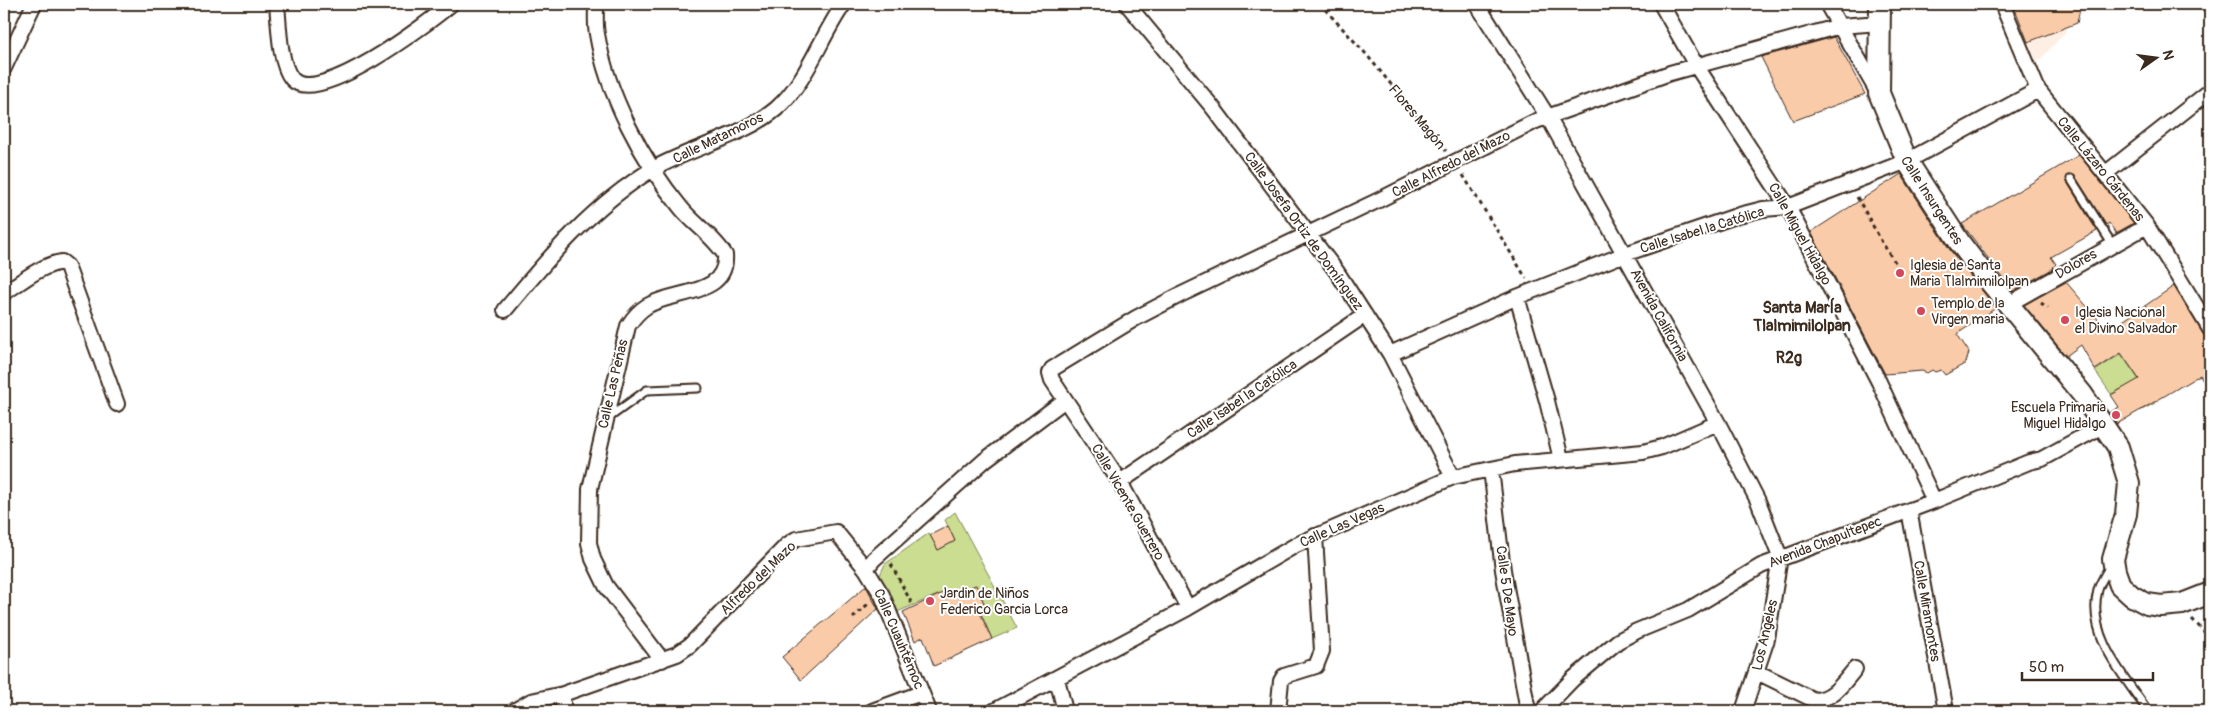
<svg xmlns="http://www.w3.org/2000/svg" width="2214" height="715" viewBox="0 0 2214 715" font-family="Pangolin,sans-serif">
  <rect width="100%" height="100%" fill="#fff"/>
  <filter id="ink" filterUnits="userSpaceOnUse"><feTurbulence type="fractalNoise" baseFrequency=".02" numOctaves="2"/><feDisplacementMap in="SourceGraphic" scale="10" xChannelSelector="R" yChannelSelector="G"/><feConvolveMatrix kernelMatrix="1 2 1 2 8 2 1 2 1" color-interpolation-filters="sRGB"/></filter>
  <g filter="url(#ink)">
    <path fill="#feefe5" d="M2013 4H2072L2065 33 2037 63Z"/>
    <path fill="#cadd91" stroke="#828458" d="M2121 354 2155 403 2140 411 2123 388 2111 394 2095 371Z
      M955 512 1017 628 992 639 978 606 984 603 975 585 946 599 942 593 897 612 880 575 885 564 929 533 938 550 955 541 945 520Z"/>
    <path fill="#facba9" stroke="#3b2a1e" d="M2013 4H2081L2077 23 2028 42Z
      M1834 37 1865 94 1793 121 1761 57Z
      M2079 155 2134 223 2116 233 2109 223 2106 225 2075 176 2069 174 2067 182 2097 231 2051 257 2056 264 2053 267 2054 268 2013 291 1962 224Z
      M1901 174 1950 250 1996 308 1957 334 1969 352 1966 363 1945 375 1941 370 1935 372 1932 370 1927 373 1922 371 1885 374 1811 232Z
      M2066 282 2108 331 2174 286 2203 334 2210 338V391L2200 375 2117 424 2109 413 2119 407 2111 395 2139 379 2121 353 2095 370 2081 345 2066 356 2024 305Z
      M948 526 955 541 938 550 930 535Z
      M976 585 984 603 977 607 992 639 934 666 923 637 915 641 903 612 943 593 945 599Z
      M866 586 878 609 801 680 782 657Z"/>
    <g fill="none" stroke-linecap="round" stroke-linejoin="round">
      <g stroke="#3b2a1e" stroke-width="11">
        <path id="lane" d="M2071 179 2112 244
          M607 419 647 390 698 388
          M2110 566C2106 573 2100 582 2098 590 2086 635 2124 676 2148 711"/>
      </g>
      <g stroke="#3b2a1e" stroke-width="18">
        <path id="street" d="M277 4C279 23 279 64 292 79 317 108 428 23 451 4
          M596 4C596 14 595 25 597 34 607 94 643 162 681 208 694 224 714 237 725 255 728 297 672 290 647 306 639 311 633 318 628 326L590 489 589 543 593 559 606 586 662 660
          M1127 4 1214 109 1337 272 1390 354 1453 477
          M1477 4 1548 117 1718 423 1758 501 1780 557 1767 639 1743 711
          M1661 4 1697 67 1788 207 1879 382 1934 501
          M1827 4 1878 93
          M2002 4 2038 90 2147 226 2210 329
          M4 68 34 4
          M2106 173 2210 91
          M4 293C21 282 41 265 62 262L67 266 117 404
          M1517 297 1547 401 1561 459
          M2007 305 2147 226
          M505 310C549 257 593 205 653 169 690 148 744 136 776 109 808 81 820 37 844 4
          M1390 354 1517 297 1625 254 1739 215 1763 209 1788 207 1907 161 2038 90
          M1491 469 1503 570 1528 711
          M1120 482 1365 315
          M1909 510 1946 711
          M866 569 874 559 985 460 1065 400
          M1188 608 1120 482 1052 380 1050 373 1052 369 1136 318 1180 295 1379 200 1536 121 1670 73 1840 26 1880 23
          M1757 672 1814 700C1833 700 1844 682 1855 669
          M1057 679 1065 711
          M563 694V711
          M514 711 531 701 563 694 677 654 690 645 787 545 796 539 836 532 866 569 882 595 929 711
          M872 711 921 693
          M994 711 1188 608 1296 545 1453 477 1515 464 1643 452 1662 447 1718 423
          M1278 711 1281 681 1284 676 1316 666 1322 651 1315 536
          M1542 711 1573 679 1618 641 1637 631 1688 610 1761 566 1934 501 2029 462 2042 459 2104 425"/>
      </g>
      <g stroke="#3b2a1e" stroke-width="24">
        <g id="secondary">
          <path id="s1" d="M1880 4 1879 93 1907 161 1960 243 1986 277 2082 394 2118 447 2129 483 2126 514 2113 559 2115 571 2120 585 2132 596 2147 604 2161 606 2182 604 2210 593"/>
        </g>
      </g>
      <path stroke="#3b2a1e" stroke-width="3" stroke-dasharray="4 4" stroke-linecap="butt" d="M1320 4 1366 54 1446 151
        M1463 175 1526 278
        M1857 197 1883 244 1902 273
        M2041 303 2048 308
        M891 564 912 604
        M853 618 869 603
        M2192 619 2210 638"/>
      <use href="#lane" stroke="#fff" stroke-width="7"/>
      <use href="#street" stroke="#fff" stroke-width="14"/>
      <use href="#secondary" stroke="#fff" stroke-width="20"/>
    </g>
  </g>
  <g fill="#d1495b" stroke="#fff" stroke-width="2">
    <circle cx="1900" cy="273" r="5"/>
    <circle cx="1921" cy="311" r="5"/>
    <circle cx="2065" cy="320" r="5"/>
    <circle cx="2116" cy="415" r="5"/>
    <circle cx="930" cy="601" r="5"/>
  </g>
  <g text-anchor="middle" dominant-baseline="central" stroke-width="4" stroke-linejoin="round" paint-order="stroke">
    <g font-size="14" fill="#3b2a1e" stroke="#fff">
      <text transform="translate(1417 117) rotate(50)">Flores Magón</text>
      <text transform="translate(718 138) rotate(-26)">Calle Matamoros</text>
      <text transform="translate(1451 164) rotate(-27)">Calle Alfredo del Mazo</text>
      <text transform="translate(2101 169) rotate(51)">Calle Lázaro Cárdenas</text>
      <text stroke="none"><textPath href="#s1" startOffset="209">Calle Insurgentes</textPath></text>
      <text transform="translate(1702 230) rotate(-17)">Calle Isabel la Católica</text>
      <text transform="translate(1304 231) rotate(54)">Calle Josefa Ortiz de Domínguez</text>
      <text transform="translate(1800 234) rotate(61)">Calle Miguel Hidalgo</text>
      <text transform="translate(2076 264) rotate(-30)">Dolores</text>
      <text transform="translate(1659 315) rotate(61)">Avenida California</text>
      <text transform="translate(613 384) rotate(-77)">Calle Las Peñas</text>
      <text transform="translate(1242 399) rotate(-34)">Calle Isabel la Católica</text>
      <text transform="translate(1128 502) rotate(60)">Calle Vicente Guerrero</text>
      <text transform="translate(1342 525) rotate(-24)">Calle Las Vegas</text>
      <text transform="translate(1825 542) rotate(-21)">Avenida Chapultepec</text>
      <text transform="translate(758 578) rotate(-44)">Alfredo del Mazo</text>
      <text transform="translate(1507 591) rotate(82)">Calle 5 De Mayo</text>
      <text transform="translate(1927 611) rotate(80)">Calle Miramontes</text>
      <text transform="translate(1765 635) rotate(-77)">Los Angeles</text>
      <text transform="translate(899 639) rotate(67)">Calle Cuauhtémoc</text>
    </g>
    <g font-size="14" fill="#3b2a1e" stroke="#fff" text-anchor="start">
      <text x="1910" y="265">Iglesia de Santa<tspan x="1910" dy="16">Maria Tlalmimilolpan</tspan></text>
      <text x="1931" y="303">Templo de la<tspan x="1931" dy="16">Virgen maria</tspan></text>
      <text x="2075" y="312">Iglesia Nacional<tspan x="2075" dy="16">el Divino Salvador</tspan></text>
      <text x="2106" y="407" text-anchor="end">Escuela Primaria<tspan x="2106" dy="16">Miguel Hidalgo</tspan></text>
      <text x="940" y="593">Jardin de Niños<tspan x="940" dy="16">Federico Garcia Lorca</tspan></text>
    </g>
    <g font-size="16" font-weight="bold" fill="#3b2a1e" stroke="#fff">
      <text x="1802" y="308">Santa MarÍa<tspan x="1802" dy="18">Tlalmimilolpan</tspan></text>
      <text x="1789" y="358">R2g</text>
    </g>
  </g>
  <rect width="2214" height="715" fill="none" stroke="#fff" stroke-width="20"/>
  <rect x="10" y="10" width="2194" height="695" fill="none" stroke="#3b2a1e" stroke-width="2" filter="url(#ink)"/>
  <g transform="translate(2156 58) rotate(76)" stroke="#ffffff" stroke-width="4" paint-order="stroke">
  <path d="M0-4L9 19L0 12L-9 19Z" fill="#3b2a1e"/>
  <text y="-8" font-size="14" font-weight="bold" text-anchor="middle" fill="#3b2a1e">N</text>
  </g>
  <path d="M2022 672v8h131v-8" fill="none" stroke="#3b2a1e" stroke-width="2.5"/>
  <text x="2029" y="672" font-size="15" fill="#3b2a1e" stroke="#ffffff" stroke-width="4" paint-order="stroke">50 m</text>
</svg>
